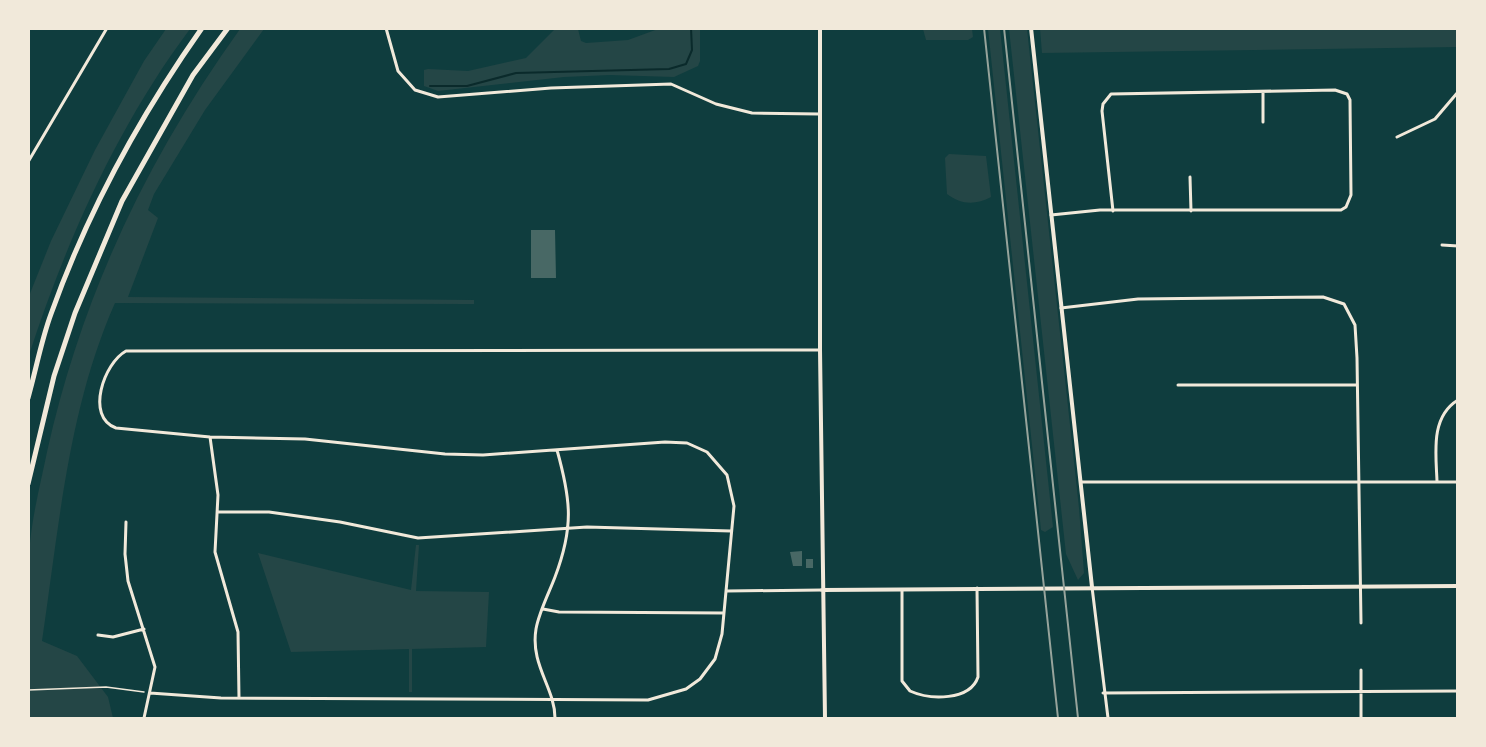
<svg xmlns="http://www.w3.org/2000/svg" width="1486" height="747" viewBox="0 0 1486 747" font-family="'DM Sans',sans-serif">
  <rect width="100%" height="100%" fill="#0f3d3e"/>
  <path fill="#244646" d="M1457 28V47L1042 53 1040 29Z
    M166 29H190C118 125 66 241 29 355V296L51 241 95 150 144 61Z
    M240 29H264L205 110 154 194 148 210 158 218 128 297 474 300V304L115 303C68 409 59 527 42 641L77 656 108 697 113 718H29C29 664 25 609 29 555 31 520 40 486 47 452 82 295 147 159 240 29Z
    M555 29H578L581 41 586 43 628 40 658 29H700V61L698 66 674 77 610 75 564 77 438 91 424 86V70L428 69 468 71 526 58Z
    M923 29H972L973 37 968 40H926Z
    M988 29H1000L1053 527 1045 532 1041 530Z
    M1009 29H1027L1079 508 1084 573 1078 580 1066 554Z
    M949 154 986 156 991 197C976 205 961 205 947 194L945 158Z
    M416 545H419L416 591 489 592 486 647 412 649V692H409V649L291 652 258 553 411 590Z"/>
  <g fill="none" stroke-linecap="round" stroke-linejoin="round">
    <path stroke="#0a2a2b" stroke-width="2" d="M430 86H467L516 73 669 69 686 64 692 50 691 28"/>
  </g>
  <path fill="#486865" d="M531 230H555L556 278H531Z
    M802 551V566H793L790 552Z
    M806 559H813V568H806Z"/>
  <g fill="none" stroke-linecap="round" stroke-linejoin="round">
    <path stroke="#f1e9da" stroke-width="1.5" d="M28 690 106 687 144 692"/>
    <path stroke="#f1e9da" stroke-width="3" d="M386 28 398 71 415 90 438 97 551 88 671 84 716 104 752 113 819 114
      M1263 92V122
      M1397 137 1435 119 1458 92
      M28 162 107 28
      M1190 177 1191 211
      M1051 215 1100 210H1341L1346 207 1351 195 1350 100 1347 94 1335 90 1111 94 1103 104 1102 111 1113 211
      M1442 245 1458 246
      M1061 308 1138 299 1323 297 1344 304 1355 325 1357 358 1361 623
      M1178 385H1357
      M210 437 218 495 215 552 238 632 239 698
      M1437 481C1436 454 1430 417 1458 400
      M1081 482H1458
      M218 512H269L340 522 418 538 587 527 731 531
      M126 522 125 554 128 581 155 667 144 718
      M1092 587 1108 718
      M902 590V681L910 691C930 700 970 701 978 677L977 588
      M727 591 822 590
      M543 609 559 612 724 613
      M98 635 113 637 144 629
      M1361 670V718
      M150 693 221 698 648 700 686 689 700 679 715 659 722 634 734 506 727 475 707 452 687 443 665 442 483 455 445 454 305 439 210 437 116 428C85 417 104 363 126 351L820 350
      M1103 693 1458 691
      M555 718C555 688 530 665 536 629 539 612 549 593 555 577 574 527 571 500 557 450"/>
    <path stroke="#f1e9da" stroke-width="4" d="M820 28V350L825 718
      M1031 28 1092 587
      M822 590 1458 586"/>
    <path stroke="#f1e9da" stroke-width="5" d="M28 398C36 370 41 341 51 314 87 213 140 116 202 28
      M28 484 54 376 75 313 122 201 193 75 228 28"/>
    <path stroke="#97a49c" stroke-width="2" d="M984 28 1058 718
      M1004 28 1078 718"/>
  </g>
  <rect width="1486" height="747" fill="none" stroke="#f1e9da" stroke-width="60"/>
</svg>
